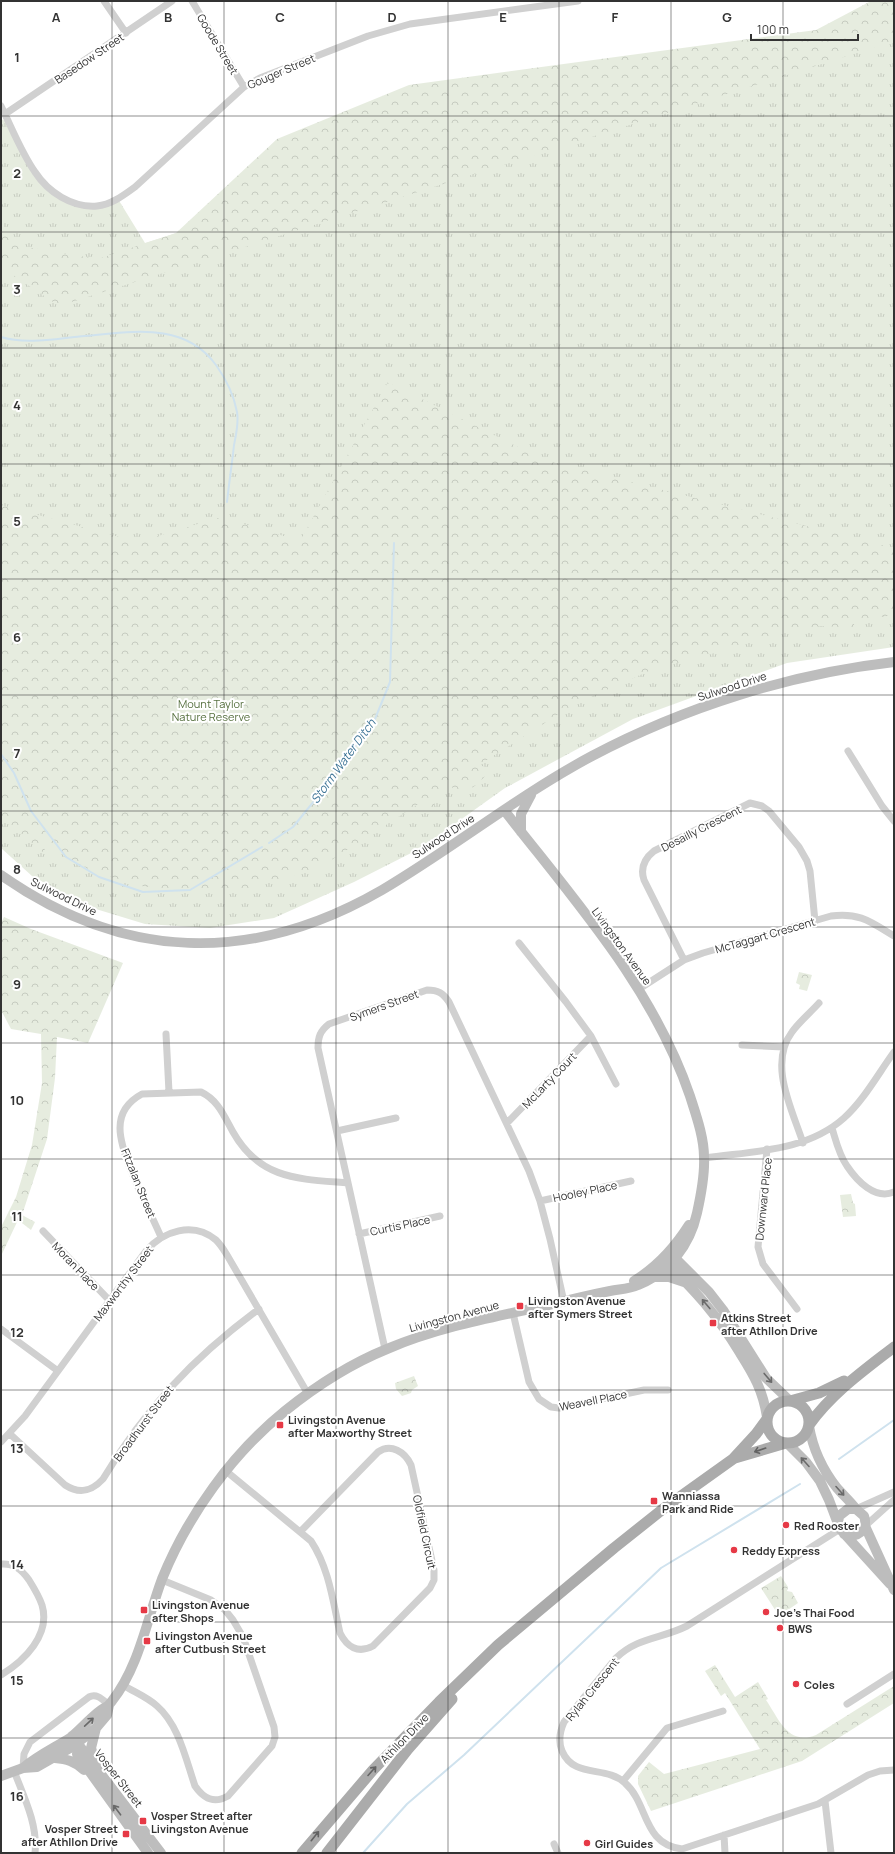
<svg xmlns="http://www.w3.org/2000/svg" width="895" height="1854" viewBox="0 0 895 1854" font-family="Manrope,sans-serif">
  <defs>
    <pattern id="grass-tufts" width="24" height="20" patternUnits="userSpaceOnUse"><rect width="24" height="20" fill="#e6ecdf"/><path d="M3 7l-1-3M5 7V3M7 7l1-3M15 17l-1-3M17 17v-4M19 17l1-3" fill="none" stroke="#c6cbc0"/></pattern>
    <pattern id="forest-crowns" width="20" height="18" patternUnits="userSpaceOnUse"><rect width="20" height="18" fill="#e6ecdf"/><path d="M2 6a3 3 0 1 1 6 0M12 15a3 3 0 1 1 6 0" fill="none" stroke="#c6cbc0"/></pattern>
  </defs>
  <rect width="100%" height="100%" fill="#fff"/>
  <path fill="url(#grass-tufts)" d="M894 1V647L787 663 633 719 505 788 421 848 354 882 274 918 210 928 145 924 86 906 32 876 1 848V119L10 123 35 172 59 197 97 206 118 199 145 243 817 31Z"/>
  <path fill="url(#forest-crowns)" d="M871 1H894V41L59 306 1 267V221L14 245 98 259 176 233 277 139 409 85 816 30Z
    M388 382 544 460 894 548V615L853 621 855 628 821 626 787 631 681 663H667L573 705 479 765 491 769 478 784 458 796 450 784 438 792 433 810 420 803 319 868 239 891 207 893 141 886 92 871 39 841 52 860 1 817V505L138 542 221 517 300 541Z
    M4 917 31 929 123 963 88 1043 57 1037 55 1078 47 1139 22 1215 35 1222 31 1230 18 1220 1 1256V1227L16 1197 32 1145 42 1083 41 1034 11 1029 1 1010V923Z
    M799 972 812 975 807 991 799 989 800 985 796 983Z
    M851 1194 853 1203 855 1204 856 1216 843 1217 840 1195Z
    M414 1376 418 1386 412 1390 411 1393 402 1396 396 1389 395 1383Z
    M781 1576 788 1587 787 1591 792 1592 798 1603 779 1616 761 1588Z
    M715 1665 735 1697 758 1682 768 1699 766 1700C779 1719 788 1746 816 1735L894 1686V1703L802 1761 651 1811 638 1784V1776L649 1762 664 1774 760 1749 725 1693 721 1696 705 1671Z"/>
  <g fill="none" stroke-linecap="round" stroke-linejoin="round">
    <path stroke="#cfe2ee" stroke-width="2" d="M1 337C27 345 59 338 85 336 132 332 184 321 216 365 226 379 234 396 237 412 239 423 236 435 234 445 232 464 229 483 227 502
      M1 754 14 773 31 811 66 857 99 877 143 892 190 890 262 847
      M269 843 293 827 332 779 375 719 390 682 394 543
      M839 1459 894 1420
      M363 1853 407 1804 464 1755 661 1568 800 1484"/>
    <path stroke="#d0d0d0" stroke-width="7" d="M104 1 126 33
      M192 1 244 87
      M1 106C12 128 21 152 35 172 48 192 72 208 97 206 111 205 124 195 135 187L244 87 260 78 368 36 410 24 578 1
      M5 114 172 1
      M848 751 882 806 894 821
      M519 943 566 1002 591 1036
      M684 960 644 880C640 868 644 859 654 851L750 803 762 806 769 811 799 847 807 861 810 871 815 921
      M639 989 684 960 703 953 831 916C859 912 871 922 894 936
      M166 1034 169 1092
      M742 1045 783 1047
      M507 1123 591 1036 616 1084
      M832 1128C836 1141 839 1155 847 1166 857 1181 875 1200 894 1192
      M337 1131 396 1118
      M803 1143C792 1109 768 1064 792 1032 799 1022 810 1013 819 1003
      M767 1149 758 1247 763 1264 797 1309
      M705 1158C752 1151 806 1152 844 1118 864 1100 878 1074 894 1052
      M540 1201 631 1181
      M43 1231 109 1300
      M359 1234 440 1216
      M161 1237C149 1209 120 1156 120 1128 120 1112 129 1101 142 1094L201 1092C218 1100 224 1116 233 1132 260 1180 300 1179 348 1183
      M513 1313 529 1382 539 1399 551 1407 559 1408 644 1390H668
      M1 1329 58 1371
      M385 1349 318 1048C318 1037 320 1031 329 1024L427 990C438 990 443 993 449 1002L529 1171 540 1201 550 1239 564 1302
      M10 1434 65 1485C79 1494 91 1492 103 1479 145 1409 193 1358 259 1309
      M1 1442 25 1416 146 1251C163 1231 193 1221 216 1240 220 1244 224 1250 227 1255L308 1394
      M226 1471 311 1541C329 1568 333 1602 340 1633 347 1647 358 1654 373 1646L430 1588 434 1580V1570L411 1465C405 1452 391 1443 378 1452L301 1531
      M856 1509 894 1492
      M865 1526 894 1500
      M840 1529 687 1626C661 1639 638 1637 616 1658L564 1722C560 1731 558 1741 562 1751 574 1779 606 1765 625 1783 649 1804 642 1844 682 1849L818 1804 868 1775 880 1771 894 1770
      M1 1564C14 1563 22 1570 29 1580 34 1588 39 1596 42 1605 51 1635 24 1661 1 1675
      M123 1685C134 1692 147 1697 157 1706 179 1725 186 1760 195 1786 204 1799 214 1804 228 1796L272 1746 275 1737 274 1727 243 1637 233 1620 225 1610 211 1600 162 1580
      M847 1704 894 1674
      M23 1768 24 1754 30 1742 89 1697C97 1693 103 1700 109 1705
      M14 1771C24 1797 38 1825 35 1853
      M623 1781 667 1728 723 1711
      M825 1801 831 1853
      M724 1835 725 1853
      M554 1844 558 1853"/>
    <path stroke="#bdbdbd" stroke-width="10" d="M521 832V814L531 795
      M1 875C124 961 252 965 382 890 453 848 519 795 592 756 685 707 789 674 894 662
      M669 1252 709 1292 723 1310 766 1378 789 1400
      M662 1259C695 1290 717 1315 740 1353 754 1375 763 1391 767 1417
      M654 1277H669L684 1282
      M634 1281C657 1267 675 1247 689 1225
      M809 1426C813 1450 822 1469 837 1488 843 1495 850 1501 856 1509
      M787 1443 806 1462 820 1481 829 1500 840 1529 890 1584
      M838 1524 839 1516 848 1509H856L864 1516C869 1529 856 1540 844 1534
      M865 1526 894 1590
      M96 1728 91 1748 96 1764
      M72 1736 161 1853
      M77 1754 148 1853
      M55 1758C66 1759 75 1761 84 1770
      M23 1768C37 1756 54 1748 70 1738 81 1729 90 1718 101 1710 109 1704 106 1709 112 1701 139 1667 147 1619 162 1579 188 1515 232 1454 285 1411 316 1386 350 1364 387 1349 438 1327 494 1317 549 1305 569 1300 590 1295 610 1291 620 1289 629 1289 638 1285 669 1273 690 1245 697 1213 701 1195 705 1176 704 1157 704 1137 696 1115 690 1096 653 987 574 900 504 810
      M1 1776 23 1768 37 1767 72 1747 96 1728 107 1715 109 1705"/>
    <path stroke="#ababab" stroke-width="11" d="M767 1422a21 21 0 1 1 42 0a21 21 0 1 1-42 0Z
      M790 1401 819 1393 844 1381
      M809 1425C832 1393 863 1371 894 1347
      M735 1458 786 1443
      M302 1853 373 1770 439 1702 498 1645 614 1548 663 1509 733 1459 756 1434 767 1419
      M327 1853 408 1749 452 1699"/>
  </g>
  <defs><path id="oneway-shaft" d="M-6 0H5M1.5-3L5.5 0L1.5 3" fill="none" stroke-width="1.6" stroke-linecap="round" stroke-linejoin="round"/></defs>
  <g stroke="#6a6a6a">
    <use href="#oneway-shaft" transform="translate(706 1304) rotate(-130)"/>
    <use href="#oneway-shaft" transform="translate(768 1378) rotate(50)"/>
    <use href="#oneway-shaft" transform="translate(805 1462) rotate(-132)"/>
    <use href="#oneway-shaft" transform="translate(840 1491) rotate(48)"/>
    <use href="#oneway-shaft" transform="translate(89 1722) rotate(-43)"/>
    <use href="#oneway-shaft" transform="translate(117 1810) rotate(-127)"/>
  </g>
  <g stroke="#636363">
    <use href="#oneway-shaft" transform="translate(760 1450) rotate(161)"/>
    <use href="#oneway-shaft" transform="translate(372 1771) rotate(-48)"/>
    <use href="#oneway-shaft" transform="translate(315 1836) rotate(-51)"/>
  </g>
  <path fill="none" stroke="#333" stroke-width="1" stroke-opacity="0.55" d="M112 1V1853M224 1V1853M336 1V1853M448 1V1853M559 1V1853M671 1V1853M783 1V1853M1 116H894M1 232H894M1 348H894M1 464H894M1 579H894M1 695H894M1 811H894M1 927H894M1 1043H894M1 1159H894M1 1275H894M1 1390H894M1 1506H894M1 1622H894M1 1738H894"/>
  <g fill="#e63946" stroke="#fff" stroke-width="1.5">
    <rect x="516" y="1302" width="8" height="8" rx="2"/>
    <rect x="709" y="1319" width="8" height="8" rx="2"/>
    <rect x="276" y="1421" width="8" height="8" rx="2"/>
    <rect x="650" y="1497" width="8" height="8" rx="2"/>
    <circle cx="786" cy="1525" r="4"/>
    <circle cx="734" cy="1550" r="4"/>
    <rect x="140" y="1606" width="8" height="8" rx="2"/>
    <circle cx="766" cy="1612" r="4"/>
    <circle cx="780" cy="1628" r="4"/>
    <rect x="143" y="1637" width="8" height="8" rx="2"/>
    <circle cx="796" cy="1684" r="4"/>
    <rect x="139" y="1817" width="8" height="8" rx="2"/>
    <rect x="122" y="1830" width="8" height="8" rx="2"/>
    <circle cx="587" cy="1843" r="4"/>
  </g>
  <g text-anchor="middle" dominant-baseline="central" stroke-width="4" stroke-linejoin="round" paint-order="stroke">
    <g font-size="11" fill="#333" stroke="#fff">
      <text transform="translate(218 44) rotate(59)">Goode Street</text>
      <text transform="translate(89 58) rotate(-34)">Basedow Street</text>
      <text transform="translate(281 71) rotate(-23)">Gouger Street</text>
      <text transform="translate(732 686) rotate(-18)">Sulwood Drive</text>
      <text transform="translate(701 828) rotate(-27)">Desailly Crescent</text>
      <text transform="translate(443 836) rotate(-33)">Sulwood Drive</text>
      <text transform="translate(64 896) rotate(26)">Sulwood Drive</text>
      <text transform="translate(765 935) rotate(-16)">McTaggart Crescent</text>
      <text transform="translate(622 946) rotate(54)">Livingston Avenue</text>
      <text transform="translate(384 1005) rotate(-20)">Symers Street</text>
      <text transform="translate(549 1080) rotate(-46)">McLarty Court</text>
      <text transform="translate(139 1183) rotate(68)">Fitzalan Street</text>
      <text transform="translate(585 1191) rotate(-12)">Hooley Place</text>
      <text transform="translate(763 1199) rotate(-84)">Downward Place</text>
      <text transform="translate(400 1225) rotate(-12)">Curtis Place</text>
      <text transform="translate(76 1266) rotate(46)">Moran Place</text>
      <text transform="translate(123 1283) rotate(-53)">Maxworthy Street</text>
      <text transform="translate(454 1316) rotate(-15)">Livingston Avenue</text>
      <text transform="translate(593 1400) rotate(-11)">Weavell Place</text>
      <text transform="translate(143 1423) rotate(-53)">Broadhurst Street</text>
      <text transform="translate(425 1532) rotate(78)">Oldfield Circuit</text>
      <text transform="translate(592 1689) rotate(-51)">Rylah Crescent</text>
      <text transform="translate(404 1738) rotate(-46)">Athllon Drive</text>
      <text transform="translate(119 1778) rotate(52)">Vosper Street</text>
    </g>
    <g font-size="11" fill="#56703f" stroke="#fff">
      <text x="211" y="703">Mount Taylor<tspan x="211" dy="13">Nature Reserve</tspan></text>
    </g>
    <g font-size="11" font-weight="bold" fill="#333" stroke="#fff" text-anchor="start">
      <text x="528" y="1300">Livingston Avenue<tspan x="528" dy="13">after Symers Street</tspan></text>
      <text x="721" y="1317">Atkins Street<tspan x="721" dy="13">after Athllon Drive</tspan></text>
      <text x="288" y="1419">Livingston Avenue<tspan x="288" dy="13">after Maxworthy Street</tspan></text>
      <text x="662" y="1495">Wanniassa<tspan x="662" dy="13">Park and Ride</tspan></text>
      <text x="794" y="1525">Red Rooster</text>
      <text x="742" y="1550">Reddy Express</text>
      <text x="152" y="1604">Livingston Avenue<tspan x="152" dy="13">after Shops</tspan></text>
      <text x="774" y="1612">Joe's Thai Food</text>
      <text x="788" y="1628">BWS</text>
      <text x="155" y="1635">Livingston Avenue<tspan x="155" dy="13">after Cutbush Street</tspan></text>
      <text x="804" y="1684">Coles</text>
      <text x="151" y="1815">Vosper Street after<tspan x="151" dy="13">Livingston Avenue</tspan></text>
      <text x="118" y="1828" text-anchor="end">Vosper Street<tspan x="118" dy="13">after Athllon Drive</tspan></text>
      <text x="595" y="1843">Girl Guides</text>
    </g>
    <g font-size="12" font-style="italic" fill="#3f7597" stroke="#fff">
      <text transform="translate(343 761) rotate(-54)">Storm Water Ditch</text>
    </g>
  </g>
  <g font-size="13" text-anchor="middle" font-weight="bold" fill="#333" stroke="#fff" stroke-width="4" stroke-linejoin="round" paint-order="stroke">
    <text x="56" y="22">A</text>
    <text x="168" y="22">B</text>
    <text x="280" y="22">C</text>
    <text x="392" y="22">D</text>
    <text x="503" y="22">E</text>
    <text x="615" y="22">F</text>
    <text x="727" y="22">G</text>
    <text x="17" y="62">1</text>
    <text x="17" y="178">2</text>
    <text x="17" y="294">3</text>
    <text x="17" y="410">4</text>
    <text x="17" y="526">5</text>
    <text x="17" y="642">6</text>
    <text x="17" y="758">7</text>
    <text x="17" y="874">8</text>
    <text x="17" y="989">9</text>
    <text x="17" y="1105">10</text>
    <text x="17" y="1221">11</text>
    <text x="17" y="1337">12</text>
    <text x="17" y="1453">13</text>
    <text x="17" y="1569">14</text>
    <text x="17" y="1685">15</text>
    <text x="17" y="1801">16</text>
  </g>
  <rect width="895" height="1854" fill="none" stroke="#333333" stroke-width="4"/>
  <path d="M751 34v6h107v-6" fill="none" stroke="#333333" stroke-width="2"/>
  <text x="757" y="34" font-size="12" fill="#333333" stroke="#ffffff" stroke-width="3" paint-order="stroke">100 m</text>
</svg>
